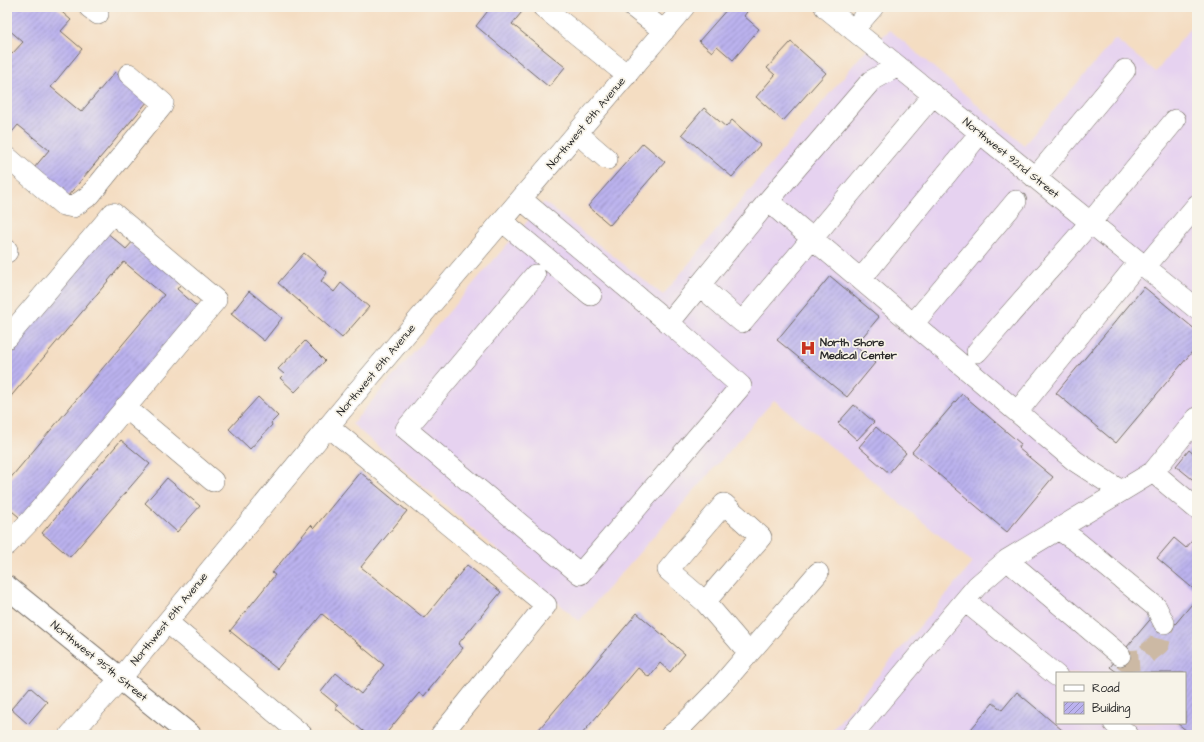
<svg xmlns="http://www.w3.org/2000/svg" width="1204" height="742" viewBox="0 0 1204 742" font-family="'Architects Daughter',sans-serif">
  <defs>
    <pattern id="building-hatch" width="6" height="6" patternUnits="userSpaceOnUse"><rect width="6" height="6" fill="#bbb2ee"/><path d="M-1 1l2-2M0 6l6-6M5 7l2-2" fill="none" stroke="#9891c1"/></pattern>
  </defs>
  <rect width="100%" height="100%" fill="#f7f3e8"/>
  <filter id="ink" filterUnits="userSpaceOnUse"><feTurbulence type="fractalNoise" baseFrequency=".025" numOctaves="2"/><feDisplacementMap in="SourceGraphic" scale="8" xChannelSelector="R" yChannelSelector="G"/><feConvolveMatrix kernelMatrix="1 2 1 2 8 2 1 2 1" color-interpolation-filters="sRGB"/></filter>
  <filter id="wash" filterUnits="userSpaceOnUse"><feTurbulence type="fractalNoise" baseFrequency=".012" numOctaves="4" result="noise"/><feDisplacementMap in="SourceGraphic" scale="16" xChannelSelector="R" yChannelSelector="G"/><feGaussianBlur stdDeviation="0.9" result="paint"/><feColorMatrix in="noise" values="0 0 0 0 0 0 0 0 0 0 0 0 0 0 0 0 0 1.4 0 .05"/><feComposite in="paint" operator="in"/></filter>
  <g filter="url(#wash)">
    <rect width="100%" height="100%" fill="#f4ddc2"/>
    <path fill="#e6d2f0" fill-rule="evenodd" d="M1197 19V735H828L973 563 774 400 579 621 352 424 544 202 663 295 864 52 890 30 1024 145 1115 39 1156 72ZM1057 673H1185V723H1057Z"/>
    <g id="blocks">
      <path fill="url(#building-hatch)" d="M7 7H56L71 20 61 31 82 49 51 87 81 112 115 72 148 101 67 197 34 168 49 150 18 125 7 138V49L12 54 23 42 7 28Z
        M491 7H526L512 24 565 67 549 87 476 26Z
        M729 7H746L749 9 744 16 759 29 733 60 717 46 712 52 699 41Z
        M791 42 826 73 783 121 756 97 775 75 767 68Z
        M704 108 726 127 732 120 760 145 732 177 682 134Z
        M643 143 665 162 610 225 588 206Z
        M105 231 126 249 135 239 183 281 177 289 202 311 24 521 7 507V480L8 481 164 295 124 262 7 401V346Z
        M304 253 327 273 321 281 334 292 341 283 369 307 342 338 278 283Z
        M830 276 879 317 855 346 875 363 847 397 777 340Z
        M1144 287 1197 331V346L1116 443 1056 393Z
        M249 291 282 318 264 341 231 314Z
        M305 341 325 361 295 392 280 378 284 374 278 369Z
        M962 394 1021 444 1018 448 1053 477 1007 532 912 452Z
        M258 397 278 416 271 423 272 425 250 449 229 429Z
        M854 405 874 422 857 440 838 423Z
        M876 427 906 453 889 473 859 447Z
        M121 440 150 464 70 557 42 533Z
        M1189 450 1197 457V483L1176 466Z
        M360 472 407 511 361 567 424 618 467 565 501 592 458 644 463 648 424 696 419 693 385 735H368L335 708 338 706 321 692 336 673 361 694 384 665 322 614 277 669 230 631 275 575 272 573 311 525 314 528Z
        M167 478 200 506 177 532 145 503Z
        M1197 535V592L1157 558 1174 538 1186 548Z
        M1197 598V735H1192L1177 723H1185V673H1118L1110 667 1154 615 1171 629Z
        M637 613 685 654 670 672 660 663 649 677 638 668 581 735H534Z
        M30 687 47 702 28 724 11 709Z
        M1017 692 1068 735H966L993 703 1002 710Z"/>
    </g>
  </g>
  <g filter="url(#ink)">
    <use href="#blocks" fill-opacity="0" stroke="#716960" stroke-width="1"/>
    <g fill="none" stroke-linecap="round" stroke-linejoin="round">
      <path stroke="#ccb9a4" stroke-width="21" stroke-dasharray="21 10" stroke-linecap="butt" d="M1120 655 1127 661 1139 660 1159 644 1164 623"/>
      <g stroke="#716960" stroke-width="22">
        <path id="minor" d="M89 7 98 14
          M543 7 627 75
          M633 7 664 31
          M825 7 1197 309
          M853 30 873 7
          M898 66 871 81 768 201 1075 461 1121 491
          M577 133 607 159
          M7 157 63 205 73 207 90 195 162 106 163 103 129 74
          M1035 178 1125 70
          M521 199 669 323 768 201
          M502 221 591 295
          M7 250V252
          M1145 267 1197 205
          M535 275 406 429 580 574 741 386 669 323
          M861 279 980 133
          M699 285 742 322 933 95
          M913 324 1016 201
          M7 338 113 213 216 300 31 520 7 545
          M977 352 1090 223 1175 120
          M125 407 213 481
          M1017 412 1139 262
          M328 426 546 605 441 735
          M1153 472 1197 509
          M1058 529 1076 541 1156 607 1164 623
          M1007 560 1120 655
          M965 601 1057 676
          M705 602 761 537 724 504 668 570 705 602 749 653
          M167 622 302 735
          M1114 723 1128 735
          M70 735 121 678 355 394 684 7
          M671 735 680 728 719 688 818 573
          M852 735 977 586 1007 560 1153 472 1197 418"/>
      </g>
      <g stroke="#716960" stroke-width="24">
        <path id="major" d="M7 587 190 735"/>
      </g>
      <use href="#minor" stroke="#fff" stroke-width="21"/>
      <use href="#major" stroke="#fff" stroke-width="22"/>
    </g>
  </g>
  <defs>
    <g id="hospital-bare" transform="scale(1.2)"><path d="M-5-5h3v3.5h4V-5h3V5h-3V1.5h-4V5h-3Z" fill="#c8321e" stroke="#f7f3e8" stroke-width="2.5" paint-order="stroke"/></g>
  </defs>
  <g fill-rule="evenodd">
    <use href="#hospital-bare" x="808" y="348"/>
  </g>
  <g text-anchor="middle" dominant-baseline="central" stroke-width="3.5" stroke-linejoin="round" paint-order="stroke">
    <g font-size="11" fill="#2b2b2b" stroke="#f7f3e8">
      <text transform="translate(586 123) rotate(-50)">Northwest 8th Avenue</text>
      <text transform="translate(1011 158) rotate(39)">Northwest 92nd Street</text>
      <text transform="translate(376 370) rotate(-50)">Northwest 8th Avenue</text>
      <text transform="translate(169 619) rotate(-51)">Northwest 8th Avenue</text>
      <text transform="translate(99 661) rotate(39)">Northwest 95th Street</text>
    </g>
    <g font-size="11" font-weight="bold" fill="#2b2b2b" stroke="#f7f3e8" text-anchor="start">
      <text x="820" y="342">North Shore<tspan x="820" dy="13">Medical Center</tspan></text>
    </g>
  </g>
  <rect width="1204" height="742" fill="none" stroke="#f7f3e8" stroke-width="24"/>
  <rect x="1056" y="672" width="130" height="52" fill="#f7f3e8" stroke="#a5a39c"/>
  <rect x="1064" y="685" width="20" height="6" fill="#ffffff" stroke="#a5a39c"/>
  <text x="1092" y="692" font-size="12" fill="#2b2b2b">Road</text>
  <rect x="1064" y="702" width="20" height="12" fill="url(#building-hatch)" stroke="#a5a39c"/>
  <text x="1092" y="712" font-size="12" fill="#2b2b2b">Building</text>
</svg>
